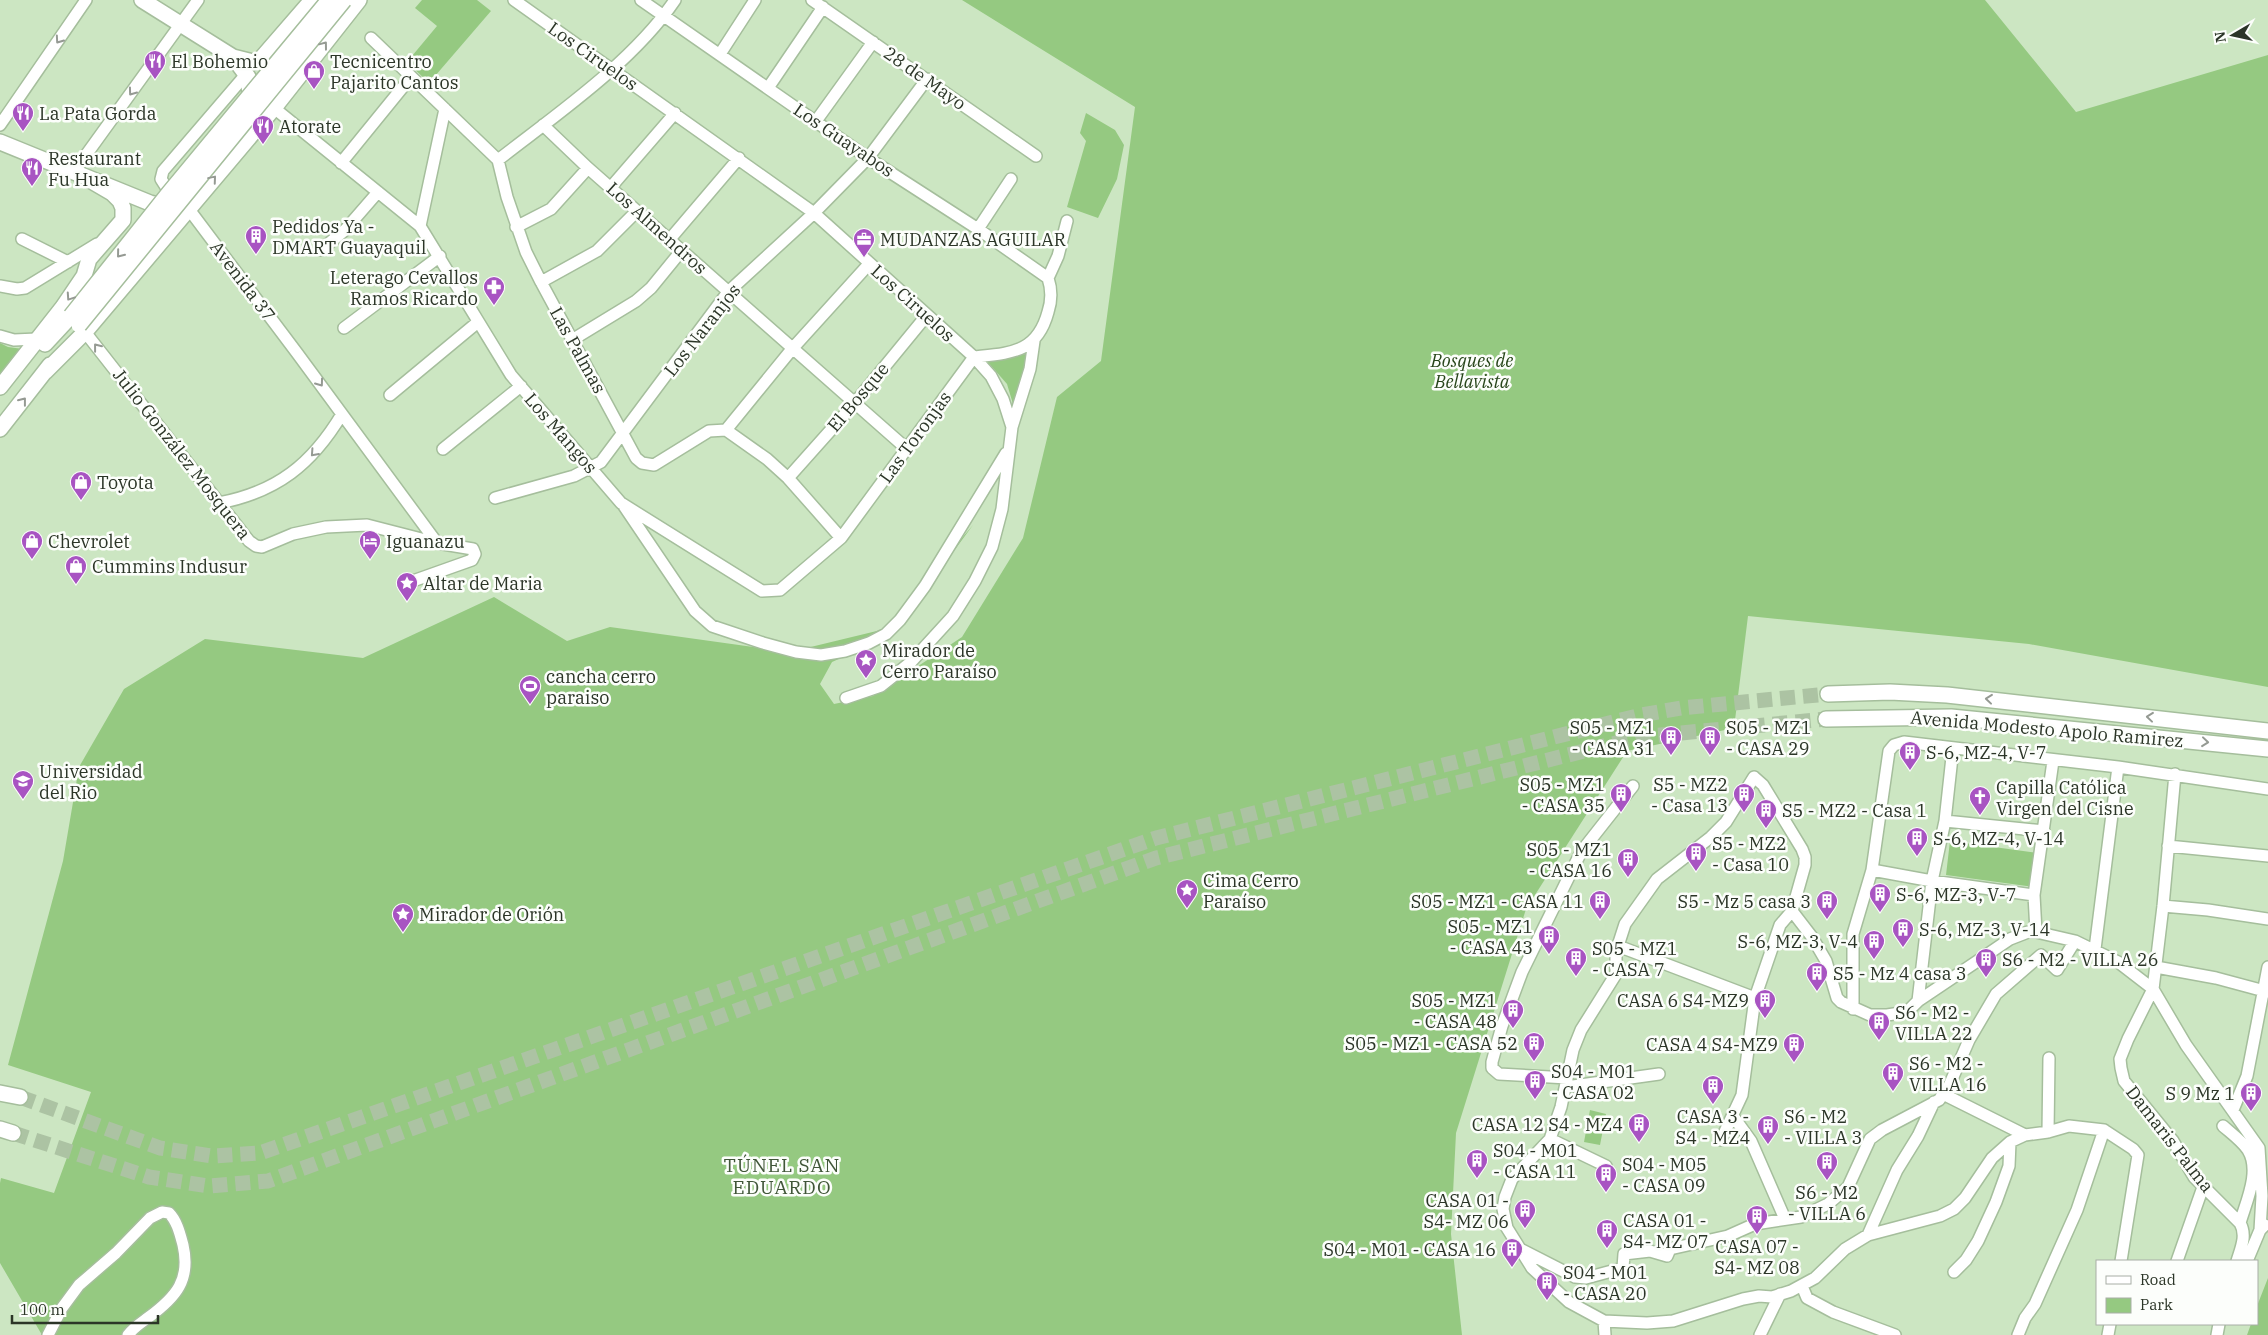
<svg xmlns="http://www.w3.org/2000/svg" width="2268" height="1335" viewBox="0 0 2268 1335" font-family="'IBM Plex Serif',serif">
  <rect width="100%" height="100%" fill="#cce6c2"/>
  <path fill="#95c981" d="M422 0H477L491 11 429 83 407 62 437 26 415 8Z
    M962 0H1985L2076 112 2268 55V687L2029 644 1748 616 1734 728 1627 751 1526 909 1456 1133 1451 1234 1462 1335H42L0 1263V1183L1 1178 54 1193 91 1092 8 1065 63 861 79 767 124 689 205 639 363 658 494 597 567 641 610 627 790 652 885 629 973 525 892 635 832 662 820 684 834 704 873 696 962 637 1023 538 1057 397 1101 361 1135 107Z
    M1086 113 1115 130 1124 145 1117 179 1098 218 1067 207 1086 141 1080 133Z
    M0 343 8 347 23 349 0 376Z
    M1030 349 1023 383 1013 404 1007 384 986 360Z
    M1950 841 2038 853 2034 887 1946 875Z
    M1590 1110 1606 1114 1600 1145 1584 1142Z
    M2268 1278V1335H2247L2251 1324H2257V1306Z"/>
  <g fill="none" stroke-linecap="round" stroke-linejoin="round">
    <path stroke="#acc3a3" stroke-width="15" stroke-dasharray="15 8" stroke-linecap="butt" d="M20 1097 160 1148 212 1156 260 1153 1156 838 1641 715 1681 708 1828 694
      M13 1133 149 1177 209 1186 268 1181 1156 858 1640 737 1826 719"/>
    <g stroke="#a5be9c" stroke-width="14">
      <path id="minor" d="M514 0 814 213 974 357 991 376 1003 399 1012 427 1002 509 992 547 975 581 953 616 911 662 881 686 846 698
        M641 0 868 158 978 229 1048 278
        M812 0 1036 156
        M371 38 498 160 507 197 526 252 541 282 636 458 642 463 654 465 709 431 726 430 767 459 788 478 841 538
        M720 54 755 0
        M768 88 823 7
        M274 108 420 226
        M445 109 420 226 511 375 621 503 762 591 780 590 841 538 974 357C1011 353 1037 353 1048 312 1052 300 1052 290 1048 278
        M816 121 873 42
        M0 125 86 0
        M543 125 588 168 907 449
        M498 160C557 114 633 62 675 0
        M341 163 411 77
        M73 173 198 0
        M611 187 675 113
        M173 198 161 179 163 171 242 79
        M188 208 297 353 437 543
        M516 227 551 209 588 168
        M978 229 1011 179
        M22 239 68 262
        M670 239 739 158
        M321 250 345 230 378 192
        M1048 278 1058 256 1067 221
        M541 282 597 251 637 211
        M0 286 17 289 25 288 97 244
        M344 328 440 256
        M85 332 249 541 256 546 262 547 293 534 326 527 367 525 437 543 473 549 475 554 472 560 410 582
        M0 336 14 340 37 339
        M572 340 636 301 651 288 682 250
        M390 395 478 322
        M1012 427 1030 369 1034 341
        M726 430 792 349 869 264
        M443 449 521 386
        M788 478 854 404 927 315
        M495 498 574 476 601 462 728 292 814 213 868 158 927 79
        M219 503C277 492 312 464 342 414
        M624 506 695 611 712 626 763 643 796 652 821 655 845 651 869 643 886 634 900 620 925 586 1006 453
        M2175 774 2163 906 2153 989 2128 1039 2120 1059 2121 1068 2124 1081 2173 1141 2194 1177 2240 1223C2247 1235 2241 1248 2237 1261
        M1945 821 2044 831
        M2168 846 2268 856
        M1872 870 1932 881 2034 895
        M2163 906 2208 910 2268 919
        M2036 932 2034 895 2053 761
        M1618 946 1755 998
        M2095 949 2118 767
        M2156 967 2216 978 2268 992
        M1918 1001 1932 881 1945 821 1953 748
        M1853 1009V934L1872 870 1889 751 1894 745 1904 742 2118 767 2268 789
        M1567 1078 1499 1074 1492 1068V1062L1502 1026 1522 972 1581 852 1633 786
        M1566 1087 1659 1074
        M1943 1094 2025 1135
        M2233 1110 2247 1076 2268 967
        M1733 1116 1751 1141 1785 1219
        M2223 1126C2231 1133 2242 1141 2248 1150 2261 1171 2246 1202 2240 1223
        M2048 1132 2049 1058
        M1550 1139 1606 1166
        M1721 1140 1742 1095 1755 998 1780 925 1792 911
        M1868 1235 1897 1170 1918 1136 1934 1102
        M1522 1250 1575 1277 1586 1278 1623 1268 1624 1254 1650 1251 1667 1256 1670 1249 1728 1236 1755 1224 1801 1217 1828 1204 1848 1187 1870 1139 1882 1130 1939 1100 1949 1086 1969 1040 1996 994 2041 955 2057 970 2075 941
        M2121 1261 2138 1155 2133 1149 2104 1130 2069 1126 2048 1132 2025 1135 2010 1142 1992 1158 1965 1198 1954 1209 1940 1216 1868 1235 1845 1249 1815 1278 1791 1291 1772 1297 1759 1296 1743 1299 1673 1321 1647 1323 1604 1321 1569 1302 1532 1268 1507 1228 1503 1209 1505 1197 1512 1179 1550 1139 1561 1107 1573 1050 1581 1030 1616 974V952L1625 924 1657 879 1711 837 1726 822 1754 777 1763 785 1802 849 1805 857V865L1792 911 1812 937 1826 961 1837 998 1841 1002 1870 1015H1887L1907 1012 1918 1001 1979 960 2010 939 2028 932H2036L2075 941 2118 962 2153 989 2186 1045 2259 1148 2262 1196 2260 1230
        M2177 1261 2203 1187
        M2247 1261 2260 1230 2265 1225
        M1954 1272 1966 1260 1978 1241 1996 1202 2009 1166 2010 1142
        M1802 1286 1807 1298 1833 1312 1895 1335
        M1604 1321 1605 1335
        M48 1335 62 1308 79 1285 116 1253 150 1218 162 1212 169 1213C177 1221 180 1234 183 1245 191 1280 176 1297 149 1317 141 1323 134 1327 128 1335
        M1760 1335 1780 1294
        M2018 1335 2025 1318 2035 1304 2077 1210 2104 1130
        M2108 1335 2110 1324
        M2217 1335 2219 1324"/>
    </g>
    <g stroke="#a5be9c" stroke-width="18">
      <path id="major" d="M142 0 233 57 248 77 251 102
        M233 57 253 62 260 60 312 0
        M0 142 150 203 171 208
        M45 344 71 316
        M45 372 85 332 274 108 359 0
        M0 387 63 307 84 276 89 259 123 220V208L120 201 112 193 88 179
        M0 429 50 365
        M1828 694 1890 692 1947 695 2268 731
        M1826 719 1951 717 2268 749
        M0 1093 20 1097
        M0 1129 13 1133"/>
    </g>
    <use href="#minor" stroke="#fff" stroke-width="11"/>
    <use href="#major" stroke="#fff" stroke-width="15"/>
    <g stroke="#a5be9c" stroke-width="18" stroke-linecap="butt">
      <path id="major-bridge" d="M71 316 169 193 329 0
        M79 325 344 0"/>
    </g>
    <use href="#major-bridge" stroke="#fff" stroke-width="15"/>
  </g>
  <defs><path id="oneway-chevron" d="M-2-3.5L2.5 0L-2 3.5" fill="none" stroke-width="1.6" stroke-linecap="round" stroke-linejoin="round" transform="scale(1.25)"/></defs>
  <g stroke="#959a93">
    <use href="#oneway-chevron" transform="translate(59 40) rotate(125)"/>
    <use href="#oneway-chevron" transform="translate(324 45) rotate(-53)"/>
    <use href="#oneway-chevron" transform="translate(132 92) rotate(126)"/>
    <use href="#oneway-chevron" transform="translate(213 179) rotate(-50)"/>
    <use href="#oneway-chevron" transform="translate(120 254) rotate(129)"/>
    <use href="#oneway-chevron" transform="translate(70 297) rotate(124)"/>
    <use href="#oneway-chevron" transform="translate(97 347) rotate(-128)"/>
    <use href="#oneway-chevron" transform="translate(320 383) rotate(54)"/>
    <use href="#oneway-chevron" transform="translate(23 401) rotate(-52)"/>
    <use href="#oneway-chevron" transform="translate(314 453) rotate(132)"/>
    <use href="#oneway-chevron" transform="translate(1989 699) rotate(-174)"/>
    <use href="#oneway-chevron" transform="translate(2150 717) rotate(-174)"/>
    <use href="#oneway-chevron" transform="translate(2205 742) rotate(6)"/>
  </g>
  <defs>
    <g id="restaurant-pin" transform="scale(1.125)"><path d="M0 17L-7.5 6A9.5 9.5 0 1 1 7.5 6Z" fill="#a854c2" stroke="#fcfefb"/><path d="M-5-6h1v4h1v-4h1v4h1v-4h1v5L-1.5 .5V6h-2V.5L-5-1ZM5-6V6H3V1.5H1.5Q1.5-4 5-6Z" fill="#fff"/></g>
    <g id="shop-pin" transform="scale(1.125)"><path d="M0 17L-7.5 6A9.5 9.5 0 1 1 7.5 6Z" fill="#a854c2" stroke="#fcfefb"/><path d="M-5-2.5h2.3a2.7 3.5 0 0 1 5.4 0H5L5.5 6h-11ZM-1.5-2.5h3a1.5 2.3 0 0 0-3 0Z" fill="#fff"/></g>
    <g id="building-pin" transform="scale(1.125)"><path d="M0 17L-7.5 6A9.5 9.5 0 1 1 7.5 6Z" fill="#a854c2" stroke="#fcfefb"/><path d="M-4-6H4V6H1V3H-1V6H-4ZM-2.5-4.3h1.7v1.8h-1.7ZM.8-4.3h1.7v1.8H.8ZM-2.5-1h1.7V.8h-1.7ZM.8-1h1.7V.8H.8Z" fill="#fff"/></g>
    <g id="office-pin" transform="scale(1.125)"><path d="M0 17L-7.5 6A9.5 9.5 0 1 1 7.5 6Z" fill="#a854c2" stroke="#fcfefb"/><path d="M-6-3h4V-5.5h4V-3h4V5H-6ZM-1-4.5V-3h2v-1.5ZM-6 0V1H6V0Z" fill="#fff"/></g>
    <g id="pharmacy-pin" transform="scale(1.125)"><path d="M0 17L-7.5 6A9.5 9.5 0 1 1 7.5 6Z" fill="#a854c2" stroke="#fcfefb"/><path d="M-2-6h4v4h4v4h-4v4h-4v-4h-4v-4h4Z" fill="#fff"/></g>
    <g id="hotel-pin" transform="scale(1.125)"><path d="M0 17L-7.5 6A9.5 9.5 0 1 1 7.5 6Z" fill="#a854c2" stroke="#fcfefb"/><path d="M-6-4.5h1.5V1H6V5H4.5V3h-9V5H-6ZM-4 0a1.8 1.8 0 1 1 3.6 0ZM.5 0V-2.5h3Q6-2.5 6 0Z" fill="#fff"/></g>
    <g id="sight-pin" transform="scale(1.125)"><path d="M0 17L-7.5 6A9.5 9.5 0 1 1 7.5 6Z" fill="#a854c2" stroke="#fcfefb"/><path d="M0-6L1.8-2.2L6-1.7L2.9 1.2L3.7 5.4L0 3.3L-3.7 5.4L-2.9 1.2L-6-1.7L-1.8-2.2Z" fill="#fff"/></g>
    <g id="stadium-pin" transform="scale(1.125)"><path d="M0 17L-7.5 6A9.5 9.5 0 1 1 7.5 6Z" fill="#a854c2" stroke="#fcfefb"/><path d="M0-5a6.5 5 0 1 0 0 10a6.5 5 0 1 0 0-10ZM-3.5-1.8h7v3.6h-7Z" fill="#fff"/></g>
    <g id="university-pin" transform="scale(1.125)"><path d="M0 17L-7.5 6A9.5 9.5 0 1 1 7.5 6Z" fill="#a854c2" stroke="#fcfefb"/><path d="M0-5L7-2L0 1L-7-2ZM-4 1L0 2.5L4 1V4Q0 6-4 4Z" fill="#fff"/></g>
    <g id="church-pin" transform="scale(1.125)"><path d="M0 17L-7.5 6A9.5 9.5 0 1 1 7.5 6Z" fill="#a854c2" stroke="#fcfefb"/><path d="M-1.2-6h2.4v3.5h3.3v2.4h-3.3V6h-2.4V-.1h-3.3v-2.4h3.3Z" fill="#fff"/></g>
  </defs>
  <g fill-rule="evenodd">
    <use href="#restaurant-pin" x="155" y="61"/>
    <use href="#shop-pin" x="314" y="71"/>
    <use href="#restaurant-pin" x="23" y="113"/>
    <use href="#restaurant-pin" x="263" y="126"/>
    <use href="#restaurant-pin" x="32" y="168"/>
    <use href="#building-pin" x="256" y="236"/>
    <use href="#office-pin" x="864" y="239"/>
    <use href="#pharmacy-pin" x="494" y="287"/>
    <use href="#shop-pin" x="81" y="482"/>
    <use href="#shop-pin" x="32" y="541"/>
    <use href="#hotel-pin" x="370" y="541"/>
    <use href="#shop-pin" x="76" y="566"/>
    <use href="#sight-pin" x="407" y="583"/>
    <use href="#sight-pin" x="866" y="660"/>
    <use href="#stadium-pin" x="530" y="686"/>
    <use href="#building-pin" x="1671" y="737"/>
    <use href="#building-pin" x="1710" y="737"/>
    <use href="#building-pin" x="1910" y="752"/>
    <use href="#university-pin" x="23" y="781"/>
    <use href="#building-pin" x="1621" y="794"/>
    <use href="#building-pin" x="1744" y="794"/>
    <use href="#church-pin" x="1980" y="797"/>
    <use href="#building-pin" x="1766" y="810"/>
    <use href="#building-pin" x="1917" y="838"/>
    <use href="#building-pin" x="1696" y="853"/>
    <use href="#building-pin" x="1628" y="859"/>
    <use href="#sight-pin" x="1187" y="890"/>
    <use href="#building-pin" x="1880" y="894"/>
    <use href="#building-pin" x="1600" y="901"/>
    <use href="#building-pin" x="1827" y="901"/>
    <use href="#sight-pin" x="403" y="914"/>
    <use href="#building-pin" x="1903" y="929"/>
    <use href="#building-pin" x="1549" y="936"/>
    <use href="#building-pin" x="1874" y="941"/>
    <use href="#building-pin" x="1576" y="958"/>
    <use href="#building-pin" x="1986" y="959"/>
    <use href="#building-pin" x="1817" y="973"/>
    <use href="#building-pin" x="1765" y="1000"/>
    <use href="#building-pin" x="1513" y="1010"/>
    <use href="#building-pin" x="1879" y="1022"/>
    <use href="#building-pin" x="1534" y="1043"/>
    <use href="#building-pin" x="1794" y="1044"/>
    <use href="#building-pin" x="1893" y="1073"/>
    <use href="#building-pin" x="1535" y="1081"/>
    <use href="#building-pin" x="1713" y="1086"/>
    <use href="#building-pin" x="2251" y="1093"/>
    <use href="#building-pin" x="1639" y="1124"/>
    <use href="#building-pin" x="1768" y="1126"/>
    <use href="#building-pin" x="1477" y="1160"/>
    <use href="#building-pin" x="1827" y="1162"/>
    <use href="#building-pin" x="1606" y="1174"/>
    <use href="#building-pin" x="1525" y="1210"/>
    <use href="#building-pin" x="1757" y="1216"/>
    <use href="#building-pin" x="1607" y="1230"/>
    <use href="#building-pin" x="1512" y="1249"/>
    <use href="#building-pin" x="1547" y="1282"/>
  </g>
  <g text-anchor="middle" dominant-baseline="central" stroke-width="5" stroke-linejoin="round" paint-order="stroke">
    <g font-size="18" fill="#2b3527" stroke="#fcfefb">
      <text transform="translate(593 56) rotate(35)">Los Ciruelos</text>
      <text transform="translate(925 78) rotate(35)">28 de Mayo</text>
      <text transform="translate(844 140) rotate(34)">Los Guayabos</text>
      <text transform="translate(657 228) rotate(42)">Los Almendros</text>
      <text transform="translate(243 281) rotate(53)">Avenida 37</text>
      <text transform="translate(913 303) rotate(42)">Los Ciruelos</text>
      <text transform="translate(702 330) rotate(-52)">Los Naranjos</text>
      <text transform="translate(578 350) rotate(61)">Las Palmas</text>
      <text transform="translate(858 397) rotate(-50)">El Bosque</text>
      <text transform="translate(561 433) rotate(49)">Los Mangos</text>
      <text transform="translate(915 437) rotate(-54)">Las Toronjas</text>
      <text transform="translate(182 454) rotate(52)">Julio González Mosquera</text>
      <text transform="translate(2047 729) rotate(5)">Avenida Modesto Apolo Ramirez</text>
      <text transform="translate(2170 1139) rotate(52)">Damaris Palma</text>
    </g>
    <g font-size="18" fill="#2b3527" stroke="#fcfefb" text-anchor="start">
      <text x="171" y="61">El Bohemio</text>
      <text x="330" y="61">Tecnicentro<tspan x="330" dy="21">Pajarito Cantos</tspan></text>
      <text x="39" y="113">La Pata Gorda</text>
      <text x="279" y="126">Atorate</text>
      <text x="48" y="158">Restaurant<tspan x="48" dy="21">Fu Hua</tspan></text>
      <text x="272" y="226">Pedidos Ya -<tspan x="272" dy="21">DMART Guayaquil</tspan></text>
      <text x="880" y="239">MUDANZAS AGUILAR</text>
      <text x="478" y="277" text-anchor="end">Leterago Cevallos<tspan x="478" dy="21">Ramos Ricardo</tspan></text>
      <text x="97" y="482">Toyota</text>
      <text x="48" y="541">Chevrolet</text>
      <text x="386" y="541">Iguanazu</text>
      <text x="92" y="566">Cummins Indusur</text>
      <text x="423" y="583">Altar de Maria</text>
      <text x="882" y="650">Mirador de<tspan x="882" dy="21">Cerro Paraíso</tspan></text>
      <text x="546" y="676">cancha cerro<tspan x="546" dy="21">paraiso</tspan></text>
      <text x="1655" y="727" text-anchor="end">S05 - MZ1<tspan x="1655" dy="21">- CASA 31</tspan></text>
      <text x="1726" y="727">S05 - MZ1<tspan x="1726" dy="21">- CASA 29</tspan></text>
      <text x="1926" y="752">S-6, MZ-4, V-7</text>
      <text x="39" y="771">Universidad<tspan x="39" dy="21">del Rio</tspan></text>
      <text x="1605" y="784" text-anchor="end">S05 - MZ1<tspan x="1605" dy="21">- CASA 35</tspan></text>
      <text x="1728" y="784" text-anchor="end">S5 - MZ2<tspan x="1728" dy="21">- Casa 13</tspan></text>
      <text x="1996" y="787">Capilla Católica<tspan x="1996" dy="21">Virgen del Cisne</tspan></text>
      <text x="1782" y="810">S5 - MZ2 - Casa 1</text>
      <text x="1933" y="838">S-6, MZ-4, V-14</text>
      <text x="1712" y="843">S5 - MZ2<tspan x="1712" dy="21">- Casa 10</tspan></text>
      <text x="1612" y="849" text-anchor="end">S05 - MZ1<tspan x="1612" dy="21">- CASA 16</tspan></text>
      <text x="1203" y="880">Cima Cerro<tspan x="1203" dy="21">Paraíso</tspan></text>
      <text x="1896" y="894">S-6, MZ-3, V-7</text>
      <text x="1584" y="901" text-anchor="end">S05 - MZ1 - CASA 11</text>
      <text x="1811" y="901" text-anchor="end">S5 - Mz 5 casa 3</text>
      <text x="419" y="914">Mirador de Orión</text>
      <text x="1533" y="926" text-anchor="end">S05 - MZ1<tspan x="1533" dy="21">- CASA 43</tspan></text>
      <text x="1919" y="929">S-6, MZ-3, V-14</text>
      <text x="1858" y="941" text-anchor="end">S-6, MZ-3, V-4</text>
      <text x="1592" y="948">S05 - MZ1<tspan x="1592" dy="21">- CASA 7</tspan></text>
      <text x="2002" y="959">S6 - M2 - VILLA 26</text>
      <text x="1833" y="973">S5 - Mz 4 casa 3</text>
      <text x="1497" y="1000" text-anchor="end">S05 - MZ1<tspan x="1497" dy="21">- CASA 48</tspan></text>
      <text x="1749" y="1000" text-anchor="end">CASA 6 S4-MZ9</text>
      <text x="1895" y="1012">S6 - M2 -<tspan x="1895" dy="21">VILLA 22</tspan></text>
      <text x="1518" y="1043" text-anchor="end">S05 - MZ1 - CASA 52</text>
      <text x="1778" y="1044" text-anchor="end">CASA 4 S4-MZ9</text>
      <text x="1909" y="1063">S6 - M2 -<tspan x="1909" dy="21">VILLA 16</tspan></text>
      <text x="1551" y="1071">S04 - M01<tspan x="1551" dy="21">- CASA 02</tspan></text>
      <text x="2235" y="1093" text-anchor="end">S 9 Mz 1</text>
      <text x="1713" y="1116" text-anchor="middle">CASA 3 -<tspan x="1713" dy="21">S4 - MZ4</tspan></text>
      <text x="1784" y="1116">S6 - M2<tspan x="1784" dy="21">- VILLA 3</tspan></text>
      <text x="1623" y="1124" text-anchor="end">CASA 12 S4 - MZ4</text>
      <text x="1493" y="1150">S04 - M01<tspan x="1493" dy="21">- CASA 11</tspan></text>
      <text x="1622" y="1164">S04 - M05<tspan x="1622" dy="21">- CASA 09</tspan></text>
      <text x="1827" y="1192" text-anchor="middle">S6 - M2<tspan x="1827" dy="21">- VILLA 6</tspan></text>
      <text x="1509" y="1200" text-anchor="end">CASA 01 -<tspan x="1509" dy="21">S4- MZ 06</tspan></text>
      <text x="1623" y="1220">CASA 01 -<tspan x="1623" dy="21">S4- MZ 07</tspan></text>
      <text x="1757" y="1246" text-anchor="middle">CASA 07 -<tspan x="1757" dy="21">S4- MZ 08</tspan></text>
      <text x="1496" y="1249" text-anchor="end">S04 - M01 - CASA 16</text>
      <text x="1563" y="1272">S04 - M01<tspan x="1563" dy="21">- CASA 20</tspan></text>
    </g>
    <g font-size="18" font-style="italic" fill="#28461b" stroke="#fcfefb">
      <text x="1472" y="360">Bosques de<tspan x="1472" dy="21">Bellavista</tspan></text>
    </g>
    <g font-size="19" letter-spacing="1" fill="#405638" stroke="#fcfefb">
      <text x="782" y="1165">TÚNEL SAN<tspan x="782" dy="22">EDUARDO</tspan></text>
    </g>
  </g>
  <rect x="2096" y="1260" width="162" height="65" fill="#fcfefb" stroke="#a8aea6"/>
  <rect x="2106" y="1276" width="25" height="8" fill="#ffffff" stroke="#a8aea6"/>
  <text x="2140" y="1285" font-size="15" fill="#2b3527">Road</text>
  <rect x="2106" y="1298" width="25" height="15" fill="#95c981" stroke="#a8aea6"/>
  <text x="2140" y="1310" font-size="15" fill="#2b3527">Park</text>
  <g transform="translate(2233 35) rotate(261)" stroke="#fcfefb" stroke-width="4" paint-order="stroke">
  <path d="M0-4L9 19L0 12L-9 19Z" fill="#2b3527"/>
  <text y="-8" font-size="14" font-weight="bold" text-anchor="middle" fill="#2b3527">N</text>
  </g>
  <path d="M12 1315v8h146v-8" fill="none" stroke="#2b3527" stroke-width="2.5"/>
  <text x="20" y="1315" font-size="15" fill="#2b3527" stroke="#fcfefb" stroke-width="4" paint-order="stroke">100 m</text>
</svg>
